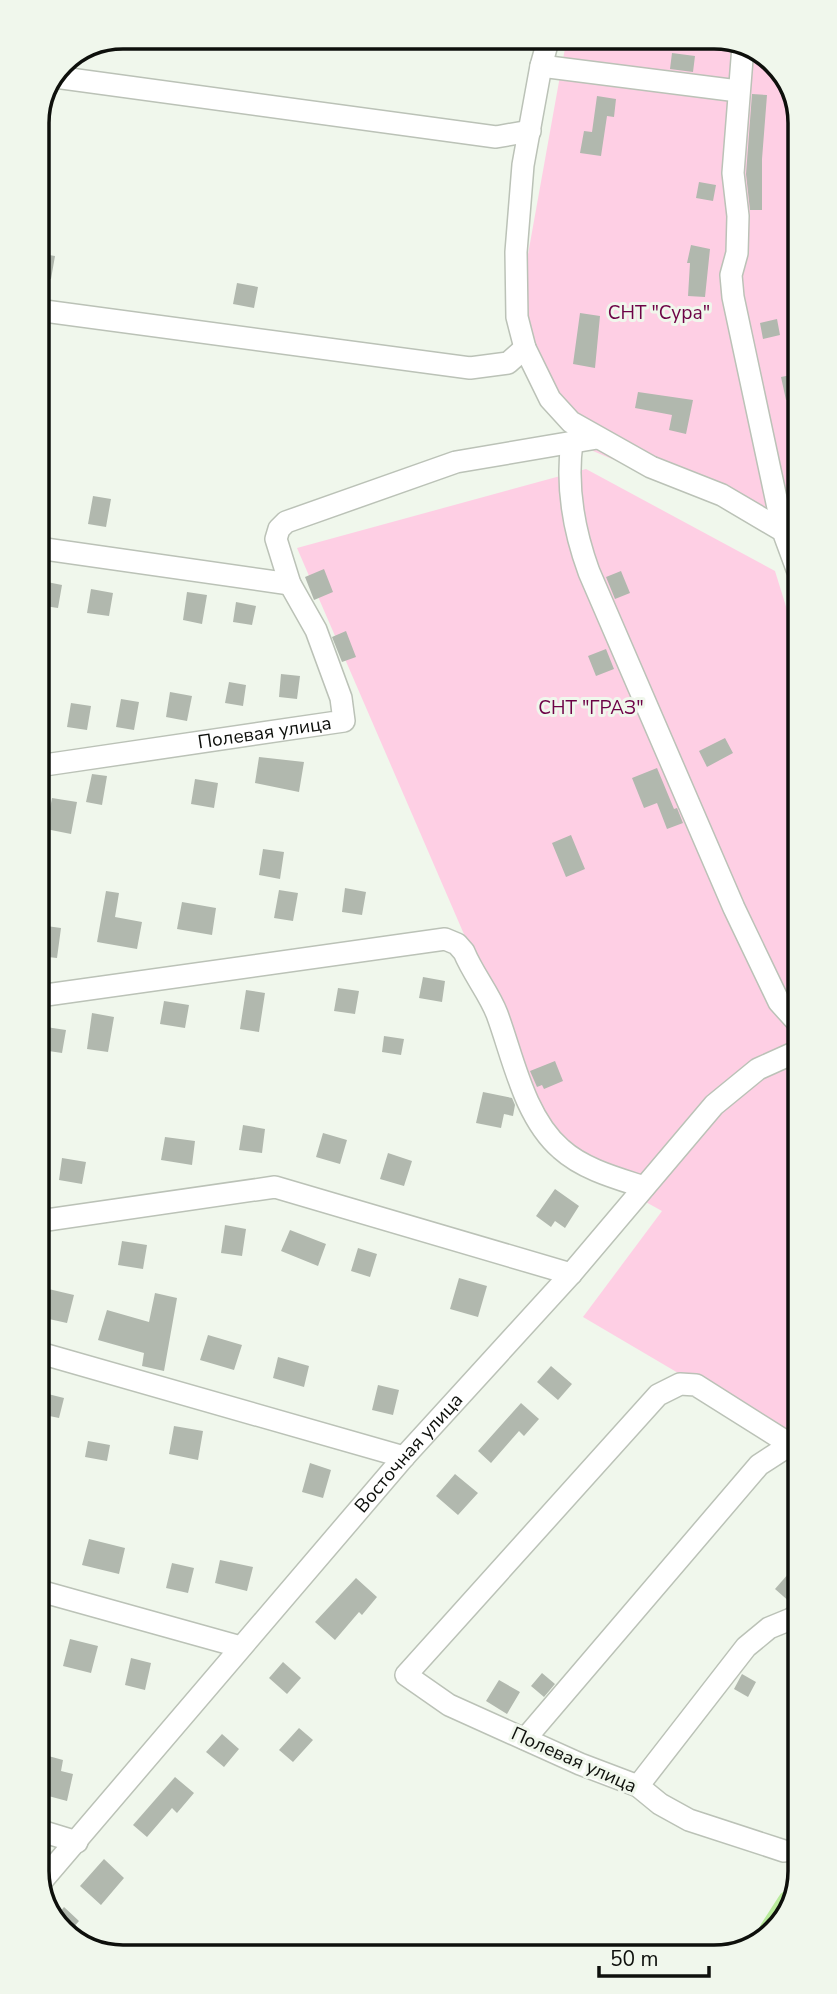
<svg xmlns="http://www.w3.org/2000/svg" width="837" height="1994" viewBox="0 0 837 1994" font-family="'Nunito Sans',sans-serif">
  <rect width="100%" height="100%" fill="#f0f7ec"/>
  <path fill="#fecfe4" d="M567 37H720L767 55 796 96 797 537 593 451 511 349Z
    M586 469 775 571 797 642 799 1444 583 1317 662 1211 559 1154 297 548Z"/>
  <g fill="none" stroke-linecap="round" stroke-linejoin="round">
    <path stroke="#b9eb9c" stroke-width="26" d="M772 1931 790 1903"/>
  </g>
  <path fill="#b1b8ae" d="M672 53 695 56 693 72 670 69Z
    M752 94 767 95 762 159V210H750L746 174Z
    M597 96 616 99 614 117 607 116 601 156 580 153 584 131 592 132Z
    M699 182 716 185 713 201 696 198Z
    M691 245 710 249 705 297 688 296 690 263H687Z
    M37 253 55 256 51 279 37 277Z
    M237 283 258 287 254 308 233 304Z
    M580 313 600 316 595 368 573 364Z
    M777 319 780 335 763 339 760 323Z
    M796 374 797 398 786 400 781 377Z
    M638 392 693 400 686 434 669 430 672 415 635 408Z
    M93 496 111 499 106 527 88 524Z
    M324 569 333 592 314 600 305 577Z
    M621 571 630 593 615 599 606 577Z
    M42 581 62 585 58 608 38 605Z
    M91 589 113 593 109 616 87 613Z
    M187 592 207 595 202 624 183 620Z
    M236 602 256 606 252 625 233 622Z
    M346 631 356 657 342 662 332 637Z
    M606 649 614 669 596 676 588 656Z
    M281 674 300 676 297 699 279 697Z
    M229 682 246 685 243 706 225 703Z
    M170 692 192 696 187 721 166 717Z
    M121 699 139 702 134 730 116 727Z
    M71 703 91 706 87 730 67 727Z
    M725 738 733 753 707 767 699 751Z
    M259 757 304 762 299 792 255 783Z
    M657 768 674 809 677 808 683 823 667 829 657 803 644 808 632 778Z
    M92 774 107 776 102 805 86 802Z
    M195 779 218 783 214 808 191 804Z
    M52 798 77 802 71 834 46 829Z
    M571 835 585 869 566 877 552 843Z
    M263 849 284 852 280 879 259 875Z
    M345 888 366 892 362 915 342 912Z
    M279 890 298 893 293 921 274 918Z
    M106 891 119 893 115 917 142 922 137 949 97 942Z
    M182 902 216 908 212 935 177 929Z
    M39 925 61 928 57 958 39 956Z
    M423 977 445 981 442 1002 419 998Z
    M338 988 359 991 355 1014 334 1011Z
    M246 990 265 993 259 1032 240 1029Z
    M164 1001 189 1005 185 1028 160 1024Z
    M92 1013 114 1017 108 1052 87 1049Z
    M46 1027 66 1030 62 1053 42 1050Z
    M384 1036 404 1039 401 1055 382 1052Z
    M555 1061 563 1081 544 1089 542 1085 537 1087 530 1071Z
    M483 1092 512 1098 515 1105 513 1116 504 1114 501 1128 476 1123Z
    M243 1125 265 1129 262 1153 239 1150Z
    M323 1133 347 1140 340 1164 316 1157Z
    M165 1137 195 1141 192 1165 161 1160Z
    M388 1153 412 1161 404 1186 380 1179Z
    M62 1158 86 1162 82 1184 59 1180Z
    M555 1189 579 1206 565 1228 555 1221 551 1227 536 1216Z
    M225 1225 246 1229 242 1256 221 1253Z
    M290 1230 326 1244 318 1266 281 1251Z
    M122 1241 147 1245 143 1269 118 1265Z
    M358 1248 377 1254 370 1277 351 1271Z
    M459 1278 487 1286 478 1317 450 1309Z
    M40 1287 74 1295 67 1323 40 1317Z
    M155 1293 177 1298 164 1371 142 1366 144 1353 98 1340 107 1310 149 1322Z
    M208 1335 242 1345 234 1370 200 1360Z
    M278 1357 309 1366 304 1387 273 1378Z
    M551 1366 572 1384 558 1400 537 1382Z
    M378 1385 399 1390 393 1415 372 1410Z
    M40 1392 64 1398 59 1418 40 1414Z
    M521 1403 539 1419 524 1436 519 1431 491 1463 478 1451Z
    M174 1426 203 1431 198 1460 169 1454Z
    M88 1441 110 1445 107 1461 85 1457Z
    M310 1463 331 1470 323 1498 302 1492Z
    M455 1474 478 1493 458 1515 436 1496Z
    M89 1539 125 1548 119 1574 82 1565Z
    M220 1560 253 1567 247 1591 215 1583Z
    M172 1563 194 1568 188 1593 166 1588Z
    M789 1573 800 1583V1594L791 1603 775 1589Z
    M356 1578 377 1597 362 1615 359 1612 335 1640 315 1622Z
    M70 1639 98 1646 91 1673 63 1666Z
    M131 1658 151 1663 145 1690 125 1685Z
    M283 1662 301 1678 287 1694 269 1678Z
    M542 1673 555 1684 544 1697 531 1686Z
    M742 1674 756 1682 748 1697 734 1689Z
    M499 1680 520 1692 507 1714 486 1701Z
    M299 1728 313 1740 293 1762 279 1750Z
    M222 1734 239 1749 224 1767 206 1752Z
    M41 1754 63 1760 61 1771 73 1774 67 1801 41 1794Z
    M175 1777 194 1793 177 1813 172 1808 147 1837 133 1825Z
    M104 1859 124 1878 101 1905 80 1886Z
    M64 1907 79 1921 67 1935 55 1918Z"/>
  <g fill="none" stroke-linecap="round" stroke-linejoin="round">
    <g stroke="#bbc2b7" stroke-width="24">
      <g id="minor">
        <path d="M549 37 541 66 523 165 516 252 517 317 525 348 550 399 571 422 651 467 722 495 783 531 797 569"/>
        <path d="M743 46 733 173 738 216 737 253 731 275 733 297 783 531"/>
        <path d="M541 66 738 91"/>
        <path d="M55 77 496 137 530 131"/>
        <path d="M37 310 470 368 508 363 525 348"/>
        <path d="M572 442C566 486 574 531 589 572L734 908 779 1002 798 1023"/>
        <path d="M38 548 290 584"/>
        <path id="s1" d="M38 766 344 721 341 698 316 630 290 584 276 539 279 529 286 522 456 462 597 438"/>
        <path d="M39 996 445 939 457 944 464 952C473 974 489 993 497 1014 513 1057 524 1117 561 1149 583 1169 616 1178 644 1187"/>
        <path d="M40 1221 275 1187 571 1274"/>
        <path d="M40 1353 404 1457"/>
        <path d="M40 1591 241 1647"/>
        <path d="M525 1739 759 1465 790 1445"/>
        <path d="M638 1786 746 1647 769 1628 791 1619 800 1613"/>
        <path d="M41 1831 77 1842"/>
        <path d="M784 1851 689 1820 660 1804 638 1786 580 1764 449 1705 406 1675 658 1395 680 1384 696 1385 799 1450"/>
        <path id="s2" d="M41 1882 404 1457 571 1274 714 1105 758 1069 798 1051"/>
      </g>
    </g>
    <use href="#minor" stroke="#fff" stroke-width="21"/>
  </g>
  <g text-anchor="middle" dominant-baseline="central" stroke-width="6" stroke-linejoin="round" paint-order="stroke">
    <g font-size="19" fill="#6d0246" stroke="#f0f7ec">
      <text x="659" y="313">СНТ "Сура"</text>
      <text x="591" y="708">СНТ "ГРАЗ"</text>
    </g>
    <g font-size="19" fill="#0e100c" stroke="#f0f7ec">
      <text stroke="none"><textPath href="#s1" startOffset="229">Полевая улица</textPath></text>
      <text stroke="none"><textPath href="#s2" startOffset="565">Восточная улица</textPath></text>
      <text transform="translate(574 1760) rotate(24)">Полевая улица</text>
    </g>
  </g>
  <path d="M0 0H837V1994H0ZM123 49H714A74 74 0 0 1 788 123V1871A74 74 0 0 1 714 1945H123A74 74 0 0 1 49 1871V123A74 74 0 0 1 123 49Z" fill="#f0f7ec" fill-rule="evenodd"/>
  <path fill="none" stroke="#0e100c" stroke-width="3.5" d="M123 49H714A74 74 0 0 1 788 123V1871A74 74 0 0 1 714 1945H123A74 74 0 0 1 49 1871V123A74 74 0 0 1 123 49Z"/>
  <path d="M599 1966v10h110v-10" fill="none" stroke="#0e100c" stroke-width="3.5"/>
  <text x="610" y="1966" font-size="21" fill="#0e100c" stroke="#f0f7ec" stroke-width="5" paint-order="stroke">50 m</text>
</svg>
